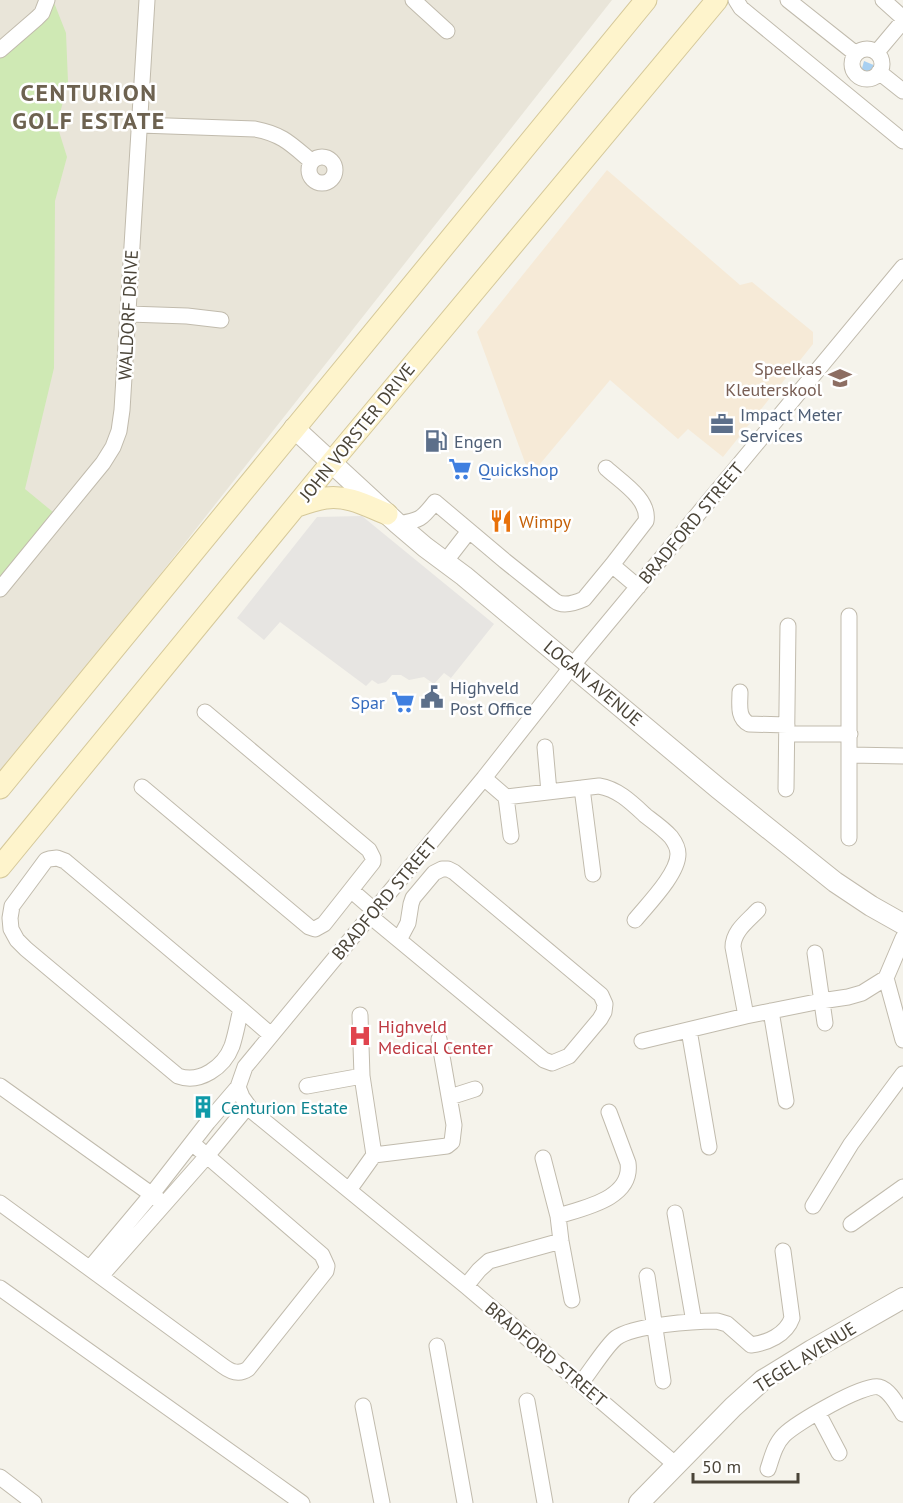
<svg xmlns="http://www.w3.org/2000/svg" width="903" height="1503" viewBox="0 0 903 1503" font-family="'PT Sans',sans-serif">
  <rect width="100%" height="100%" fill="#f5f3eb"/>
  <path fill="#e9e5d9" d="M0 0H612L0 778Z"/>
  <path fill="#f6ead7" d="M607 170 740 285 752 282 813 332V344L723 457 688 429 678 439 610 380 530 476 477 332Z"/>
  <path fill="#cfe9b4" d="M53 0 66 33 68 82 57 125 67 157 55 201 54 368 25 489 59 517 0 589V50Z"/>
  <path fill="#e7e5e2" d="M362 516 494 624 451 678 444 673 434 684 424 677 409 680 401 675H392L386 682 378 684 372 680 366 686 280 622 264 640 237 618 317 517Z"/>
  <path fill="#a8d0f1" d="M864 61 876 66 873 74 868 76 862 75 861 72Z"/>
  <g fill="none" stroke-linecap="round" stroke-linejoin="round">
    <g stroke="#c1bbad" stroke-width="17">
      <path id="minor" d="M413 0 447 31
        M736 0 741 8 903 141
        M788 0 856 54
        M883 0 903 18
        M852 64a15 15 0 1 1 30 0a15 15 0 1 1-30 0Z
        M0 50 37 18 42 13 47 0
        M877 52 903 21
        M879 72 903 91
        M140 125 255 129C282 134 291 144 311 161
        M309 170a13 13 0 1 1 26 0a13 13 0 1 1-26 0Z
        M129 314 187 316 221 320
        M398 524C420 520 421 520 435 502L505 561 555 601C563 607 575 603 584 599L612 565 646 521C650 499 620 481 606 468
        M445 562 469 531
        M612 565 638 587
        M0 589 103 463 113 447 119 431 122 410 147 0
        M740 692C740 704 737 718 749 724L787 725
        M787 734H850
        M545 747 549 792
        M850 755 903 756
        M484 778 506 797 599 786C618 789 632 803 646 816 654 822 664 829 671 837 674 841 678 848 678 854 678 874 648 904 635 920
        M142 787 309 927 315 929 324 924 373 862V858L369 850 205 712
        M582 788 593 874
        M786 789 788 626
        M506 797 511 836
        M849 838V616
        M442 869H448L454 872 601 995 605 1004 604 1012 600 1019 569 1056 552 1063 544 1060 399 940 408 923 411 904 413 898 434 873Z
        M352 891 375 911
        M370 916 399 940
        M815 953 825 1023
        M886 978 903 1040
        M241 1009C238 1021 236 1034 232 1046 224 1067 200 1084 178 1076L26 949 17 940 11 929 10 918 12 906 46 860 49 859 57 858 65 861 241 1009 271 1035
        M771 1011 786 1101
        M360 1015 362 1076 374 1155 447 1146 452 1142 454 1125 439 1039
        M746 1016 733 947C733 931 748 921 758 910
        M689 1030 709 1147
        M642 1041 746 1016 821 1001 848 997 862 993 886 978 903 938
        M0 1086 158 1199
        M307 1086 362 1076
        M450 1097 475 1089
        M543 1158 558 1216 561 1241 572 1300
        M349 1190 374 1155
        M0 1203 223 1366C231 1372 239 1375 248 1369L326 1271 327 1266 322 1255 192 1143
        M813 1206 851 1144 903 1074
        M675 1213 694 1322
        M558 1216C583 1208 633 1199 628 1163L609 1112
        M851 1224 903 1187
        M90 1268 152 1194 208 1122 238 1087
        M101 1276 206 1157 248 1106
        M647 1276 663 1381
        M466 1286 479 1270 489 1261 561 1241
        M0 1288 302 1503
        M437 1346 465 1503
        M581 1383C590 1372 606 1346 616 1338 634 1325 694 1321 717 1321L727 1324 751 1345C767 1343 786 1335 792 1318L783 1251
        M527 1401 545 1503
        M363 1406 382 1503
        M818 1413 839 1453
        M675 1464 466 1286 252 1111 242 1097 238 1087 245 1067 484 778 572 666 903 267
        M768 1469C772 1457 775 1444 784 1435 796 1423 864 1383 879 1387 890 1390 897 1405 903 1414
        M0 1477 34 1503"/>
    </g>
    <g stroke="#c1bbad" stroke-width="22">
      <path id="tertiary" d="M294 428 398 524 425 547 464 576 719 789 835 882 871 906 903 924
        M639 1503 733 1407 763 1380 812 1350 903 1298"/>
    </g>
    <g stroke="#d5c89a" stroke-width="23">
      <path id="secondary" d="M297 506C306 503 316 500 326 498 348 495 367 506 387 514
        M0 788 646 0
        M0 867 331 463 717 0"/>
    </g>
    <use href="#minor" stroke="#fff" stroke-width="15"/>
    <use href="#tertiary" stroke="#fff" stroke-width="20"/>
    <use href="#secondary" stroke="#fef4cc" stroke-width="21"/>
  </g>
  <defs>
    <g id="school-bare" transform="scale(1.8)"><path d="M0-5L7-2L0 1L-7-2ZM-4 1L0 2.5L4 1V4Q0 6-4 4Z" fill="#8d6e63" stroke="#fff" stroke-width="2.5" paint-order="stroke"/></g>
    <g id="office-bare" transform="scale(1.8)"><path d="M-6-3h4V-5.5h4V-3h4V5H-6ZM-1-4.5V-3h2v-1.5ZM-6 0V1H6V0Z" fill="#5c6f8a" stroke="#fff" stroke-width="2.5" paint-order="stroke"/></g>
    <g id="fuel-bare" transform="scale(1.8)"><path d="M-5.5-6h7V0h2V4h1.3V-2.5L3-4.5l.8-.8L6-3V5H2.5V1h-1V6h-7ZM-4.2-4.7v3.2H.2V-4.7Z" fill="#5c6f8a" stroke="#fff" stroke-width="2.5" paint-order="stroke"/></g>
    <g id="supermarket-bare" transform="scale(1.8)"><path d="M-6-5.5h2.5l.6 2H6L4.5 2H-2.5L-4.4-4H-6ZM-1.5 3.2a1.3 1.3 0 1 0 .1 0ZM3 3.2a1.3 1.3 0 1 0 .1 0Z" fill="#3f7fe0" stroke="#fff" stroke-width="2.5" paint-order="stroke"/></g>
    <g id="restaurant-bare" transform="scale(1.8)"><path d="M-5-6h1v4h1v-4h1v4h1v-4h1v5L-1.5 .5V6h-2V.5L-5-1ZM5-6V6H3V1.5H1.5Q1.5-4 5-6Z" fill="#e8710a" stroke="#fff" stroke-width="2.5" paint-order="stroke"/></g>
    <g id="civic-bare" transform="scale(1.8)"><path d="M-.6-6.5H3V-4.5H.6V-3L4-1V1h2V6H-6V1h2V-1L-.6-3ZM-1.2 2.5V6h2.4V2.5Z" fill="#5c6f8a" stroke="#fff" stroke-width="2.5" paint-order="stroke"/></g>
    <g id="hospital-bare" transform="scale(1.8)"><path d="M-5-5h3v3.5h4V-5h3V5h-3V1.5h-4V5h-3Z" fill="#e0444e" stroke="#fff" stroke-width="2.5" paint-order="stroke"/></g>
    <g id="building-bare" transform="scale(1.8)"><path d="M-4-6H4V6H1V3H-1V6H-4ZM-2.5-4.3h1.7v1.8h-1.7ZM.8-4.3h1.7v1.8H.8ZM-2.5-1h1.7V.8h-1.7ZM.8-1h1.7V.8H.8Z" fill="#0f9aa8" stroke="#fff" stroke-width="2.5" paint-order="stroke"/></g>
  </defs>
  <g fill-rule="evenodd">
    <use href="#school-bare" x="840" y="378"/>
    <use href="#office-bare" x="722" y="424"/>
    <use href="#fuel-bare" x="436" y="441"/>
    <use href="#supermarket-bare" x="460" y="469"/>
    <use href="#restaurant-bare" x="501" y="521"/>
    <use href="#civic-bare" x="432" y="697"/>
    <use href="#supermarket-bare" x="403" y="702"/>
    <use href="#hospital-bare" x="360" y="1036"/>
    <use href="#building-bare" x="203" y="1107"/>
  </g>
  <g text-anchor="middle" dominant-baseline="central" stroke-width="5" stroke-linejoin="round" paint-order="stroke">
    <g font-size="18" fill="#4a4438" stroke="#fff">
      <text transform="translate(128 315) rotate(-87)">WALDORF DRIVE</text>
      <text transform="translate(357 432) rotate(-51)">JOHN VORSTER DRIVE</text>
      <text transform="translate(691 523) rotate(-50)">BRADFORD STREET</text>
      <text transform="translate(593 683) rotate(40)">LOGAN AVENUE</text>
      <text transform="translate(384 899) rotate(-50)">BRADFORD STREET</text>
      <text transform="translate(546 1354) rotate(40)">BRADFORD STREET</text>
      <text transform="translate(805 1357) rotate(-32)">TEGEL AVENUE</text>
    </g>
    <g font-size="18" fill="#785e54" stroke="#fff" text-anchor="end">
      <text x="822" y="368">Speelkas<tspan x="822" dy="21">Kleuterskool</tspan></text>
    </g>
    <g font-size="18" fill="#4e5e75" stroke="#fff" text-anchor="start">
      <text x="740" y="414">Impact Meter<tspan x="740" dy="21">Services</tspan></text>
      <text x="454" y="441">Engen</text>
      <text x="450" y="687">Highveld<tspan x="450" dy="21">Post Office</tspan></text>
    </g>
    <g font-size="18" fill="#366cbe" stroke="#fff" text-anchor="start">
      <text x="478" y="469">Quickshop</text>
      <text x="385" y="702" text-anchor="end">Spar</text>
    </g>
    <g font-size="18" fill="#c56008" stroke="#fff" text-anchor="start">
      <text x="519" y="521">Wimpy</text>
    </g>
    <g font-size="18" fill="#be3a42" stroke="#fff" text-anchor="start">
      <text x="378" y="1026">Highveld<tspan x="378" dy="21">Medical Center</tspan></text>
    </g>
    <g font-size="18" fill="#0d838f" stroke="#fff" text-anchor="start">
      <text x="221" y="1107">Centurion Estate</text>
    </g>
    <g font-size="24" font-weight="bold" letter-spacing="1.5" fill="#6d6250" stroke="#fff">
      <text x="89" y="92">CENTURION<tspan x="89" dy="28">GOLF ESTATE</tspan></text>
    </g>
  </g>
  <path d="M693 1473v9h105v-9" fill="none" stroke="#4a4438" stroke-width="3"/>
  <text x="702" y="1473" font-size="18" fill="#4a4438" stroke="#ffffff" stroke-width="4.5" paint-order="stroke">50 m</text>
</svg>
